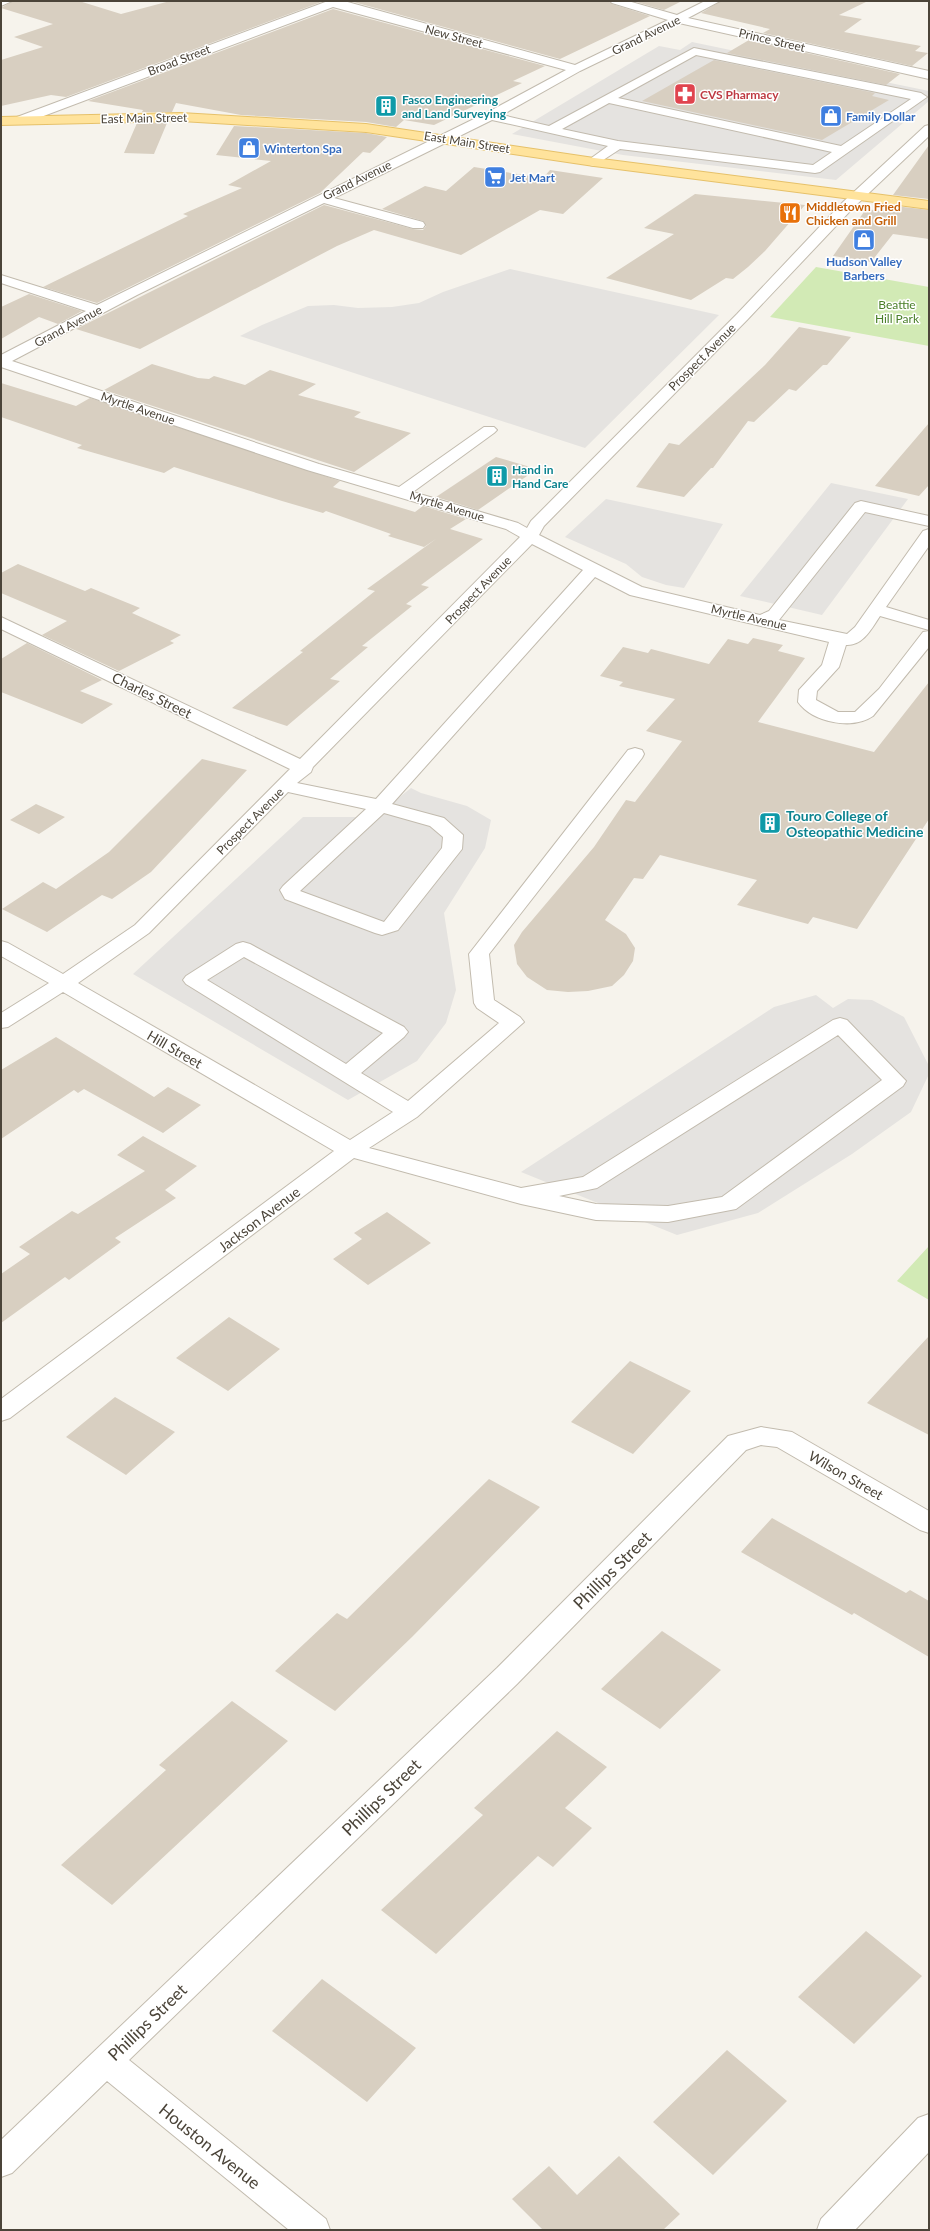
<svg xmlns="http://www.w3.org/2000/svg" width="930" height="2231" viewBox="0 0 930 2231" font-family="Lato,sans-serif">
  <rect width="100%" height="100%" fill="#f6f3ec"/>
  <path fill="#d2eab5" d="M816 267 929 287V346L770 317Z
    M929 1246V1300L897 1281Z"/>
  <path fill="#e5e3e0" d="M692 42 929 91V101L836 180 623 155 512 134 659 46 680 50Z
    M510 269 719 315 585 448 240 336 262 325 308 306 334 305 358 308 392 307 419 303 443 292Z
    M831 483 908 499 822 615 740 596Z
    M606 499 723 524 684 588 666 585 642 577 626 564 565 537Z
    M411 788 421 793 467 806 491 820 485 848 444 913 456 990 446 1023 417 1061 348 1100 133 974 303 817H364L387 807Z
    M816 995 833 1008 848 999 872 1000 904 1017 929 1066V1074L911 1112 852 1154 758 1213 677 1235 521 1172 774 1007Z"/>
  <path fill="#d8cfc1" d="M13 1H79L121 14 170 1H324L66 97 51 95 1 106V60L43 47 14 37 53 24 1 8Z
    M350 1H608L612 4 650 16 560 59Z
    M633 1H682L664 10Z
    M721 1H868L839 15 862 19 844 32 921 46 915 51 928 53 912 66 763 33 770 29 701 13Z
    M333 9 545 66 513 81 522 83 434 125 404 120 396 127 366 122 241 115 176 103 172 112H142L143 110 88 101Z
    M749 40 900 74 886 85 727 53Z
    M714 60 875 93 872 96 889 100 822 140 642 101Z
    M137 123H167L154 154 124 153Z
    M234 126 366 133 387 137 370 153 363 152 320 193 97 303 43 287 188 216 183 214 242 188 228 185 271 161 216 155Z
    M929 145V199L893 195Z
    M474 167 543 178 550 170 603 178 563 214 540 210 461 255 374 230 337 246 140 349 76 329 324 205 413 229 423 230 426 226 423 221 382 209 425 186 446 191Z
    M695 194 805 205 765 251 748 267 733 279 726 278 691 300 606 278 674 234 644 228Z
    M886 205 929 210V239L893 234 871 262 833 256 866 209 881 211Z
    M29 294 82 311 58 324 39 317 1 339V307Z
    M799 327 851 337 827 365H823L796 391 789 389 754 422 748 421 713 468H711L684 497 636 487 669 443 679 445 765 365Z
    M152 364 198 378 209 379 214 376 245 385 270 370 316 384 298 395 361 412 354 417 411 433 354 472 104 390Z
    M1 383 76 406 90 398 340 481 333 487 415 512 423 506 466 519 450 529 483 539 421 585 429 587 406 604 412 606 362 646 368 647 330 679 340 681 287 726 232 708 303 652 300 651 375 591 367 589 436 539 424 547 388 536 391 534 326 511 323 513 282 501 174 467 164 473 77 448 82 445 1 417Z
    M929 423V485L919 496 875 486Z
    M496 457 537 469 478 510 436 497Z
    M18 564 85 591 91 588 140 608 132 613 181 635 170 641 174 643 119 671 42 635 67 621 1 593V573Z
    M753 638 783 645 778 651 805 658 758 722 874 752 929 682V819L857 929 813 917 808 924 737 905 757 880 660 855 643 879 634 878 605 920 626 934 635 948 633 961 624 975 612 986 588 991 568 992 547 990 527 977 517 964 514 945 522 932 594 847 626 800 635 802 682 741 646 731 675 699 619 686 623 682 600 676 623 647 648 653 651 649 709 664 728 639 748 644Z
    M27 643 102 680 80 691 113 704 82 724 1 692V659Z
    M202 759 247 770 151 872 112 899 102 895 47 932 2 909 43 882 56 889 109 852Z
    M36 804 65 817 39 834 10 820Z
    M56 1037 154 1097 168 1087 201 1105 163 1133 84 1089 78 1093 74 1090 1 1139V1070Z
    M143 1136 197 1166 165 1190 176 1198 115 1238 121 1242 69 1280 65 1277 1 1323V1274L30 1254 19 1247 72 1211 78 1214 145 1171 117 1155Z
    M387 1212 431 1243 368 1285 333 1259 362 1239 354 1233Z
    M229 1317 280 1349 228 1391 176 1358Z
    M929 1336V1435L867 1403Z
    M630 1361 691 1391 633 1454 571 1422Z
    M115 1397 175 1432 126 1475 66 1437Z
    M489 1479 540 1507 412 1637 335 1711 275 1671 337 1613 347 1619Z
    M772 1518 906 1593 910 1590 929 1601V1657L854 1613 852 1615 741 1552Z
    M662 1631 721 1670 660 1729 601 1689Z
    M232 1701 288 1741 112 1905 61 1865 166 1770 159 1765Z
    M557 1731 607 1767 565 1808 592 1828 553 1867 538 1856 436 1954 381 1910 483 1815 474 1808Z
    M866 1931 922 1976 854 2044 798 1997Z
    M322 1979 416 2048 367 2102 272 2031Z
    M727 2050 787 2101 713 2175 653 2122Z
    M619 2156 680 2214 663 2230H543L512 2199 549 2166 577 2195Z"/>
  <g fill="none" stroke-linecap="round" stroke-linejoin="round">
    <g stroke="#c2bbae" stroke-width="2">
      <path id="minor" d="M1 1H12L1 6Z
        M328 1H344L575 65 668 20 612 3 610 1H628L677 15 705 1H720L688 18 929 71V79L679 23 580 71 502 115 549 126 694 48 921 93 927 97 820 172 815 173 620 149 594 166 590 165 588 162 590 159 608 146 492 120 334 198 423 222 425 225 423 228H413L324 203 137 295 12 361 319 464 399 487 484 427H494L497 430 494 433 413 492 518 523 527 528 531 521 737 314 843 202 925 126 929 125V136L853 208 747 320 544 526 539 535 642 587 760 615 769 611 855 503 861 501 929 516V526L865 512 779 620 847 634 855 627 923 531 929 529V546L886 607 929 620V630L880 616C872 628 863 646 846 645L839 667 817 691 816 700 838 712H855L879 689 923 632 929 631V647L873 716C853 730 813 723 798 702L799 690 822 665 829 642 630 595 595 577 392 804 444 818 463 835 462 849 398 930 382 935 375 933 285 899 280 890 283 886 366 809 288 792 149 933 78 983 350 1140 393 1112 186 984 183 980 186 976 236 944 243 942 250 944 404 1027 408 1032 404 1037 361 1073 408 1101 499 1023 477 1008 474 1003 469 954 628 750 635 748 642 750 644 754 642 758 489 954 494 1000 520 1017 524 1022 417 1117 369 1148 521 1188 583 1177 833 1020 840 1018 847 1020 906 1081 903 1086 736 1209 668 1222 596 1220 521 1204 354 1158 10 1418 1 1421V1399L334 1151 63 992 8 1027 1 1028V1013L49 983 1 956V941L8 943 63 974 135 925 290 769 1 629V617L300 759 520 537 506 529 307 470 1 367V355L86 311 1 283V275L97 305 488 112 566 70 333 7 25 123 21 124 15 120 17 117ZM696 55 911 99 841 146 618 98ZM609 103 832 152 813 165 618 141 562 129ZM532 544 583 570 376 799 297 783 311 772 313 767ZM384 813 430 826 443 837 442 848 384 922 300 891ZM244 957 383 1033 346 1064 207 980ZM838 1035 882 1080 722 1197 668 1206 596 1204 559 1196 597 1188Z
        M761 1427 792 1432 929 1511V1533L920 1530 777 1447 761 1445 746 1450 517 1684 129 2060 326 2219 330 2230H289L107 2081 12 2173 1 2177V2140L497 1668 728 1436Z
        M929 2114V2152L855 2230H817L821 2219 918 2118Z"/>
    </g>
    <g stroke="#e6c16a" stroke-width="2">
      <path id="major" d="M181 113 366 124 594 158 929 201V209L594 166 366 132 181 121 1 125V117Z"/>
    </g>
    <use href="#minor" fill="#fff" fill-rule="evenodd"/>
    <use href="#major" fill="#ffe39c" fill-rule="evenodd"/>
  </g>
  <defs>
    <g id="pharmacy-square" transform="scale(1.15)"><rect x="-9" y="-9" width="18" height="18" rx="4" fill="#e0444e" stroke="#fff"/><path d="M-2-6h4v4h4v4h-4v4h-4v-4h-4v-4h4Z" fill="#fff"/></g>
    <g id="building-square" transform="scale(1.15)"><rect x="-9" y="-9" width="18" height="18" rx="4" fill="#0f9aa8" stroke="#fff"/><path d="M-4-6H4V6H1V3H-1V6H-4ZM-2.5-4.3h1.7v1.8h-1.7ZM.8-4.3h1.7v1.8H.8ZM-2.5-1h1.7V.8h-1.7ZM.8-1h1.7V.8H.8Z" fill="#fff"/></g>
    <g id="shop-square" transform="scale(1.15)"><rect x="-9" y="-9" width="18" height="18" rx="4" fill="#3f7fe0" stroke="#fff"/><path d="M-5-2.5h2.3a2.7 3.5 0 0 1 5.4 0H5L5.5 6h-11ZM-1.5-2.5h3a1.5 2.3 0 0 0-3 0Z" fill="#fff"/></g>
    <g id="supermarket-square" transform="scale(1.15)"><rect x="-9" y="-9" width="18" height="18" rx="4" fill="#3f7fe0" stroke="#fff"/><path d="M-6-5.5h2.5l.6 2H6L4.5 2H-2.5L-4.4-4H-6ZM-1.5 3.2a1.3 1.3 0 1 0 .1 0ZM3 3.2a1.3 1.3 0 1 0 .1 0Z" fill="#fff"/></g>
    <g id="restaurant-square" transform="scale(1.15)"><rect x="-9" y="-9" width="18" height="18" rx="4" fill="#e8710a" stroke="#fff"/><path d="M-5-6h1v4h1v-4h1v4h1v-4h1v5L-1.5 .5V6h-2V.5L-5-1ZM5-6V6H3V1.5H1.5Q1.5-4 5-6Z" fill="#fff"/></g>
  </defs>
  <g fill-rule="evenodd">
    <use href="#pharmacy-square" x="685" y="94"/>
    <use href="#building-square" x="386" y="106"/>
    <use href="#shop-square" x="831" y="116"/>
    <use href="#shop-square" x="249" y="148"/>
    <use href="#supermarket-square" x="495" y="177"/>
    <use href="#restaurant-square" x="790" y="213"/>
    <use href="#shop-square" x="864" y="240"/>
    <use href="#building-square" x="497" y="476"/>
    <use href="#building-square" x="770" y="823"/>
  </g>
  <g text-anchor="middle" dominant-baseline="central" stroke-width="3" stroke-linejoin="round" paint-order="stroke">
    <g font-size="12" fill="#4b4439" stroke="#fff">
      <text transform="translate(646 35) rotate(-26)">Grand Avenue</text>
      <text transform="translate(454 36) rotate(15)">New Street</text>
      <text transform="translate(772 40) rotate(13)">Prince Street</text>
      <text transform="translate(179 60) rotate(-21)">Broad Street</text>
      <text transform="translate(144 118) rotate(-1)">East Main Street</text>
      <text transform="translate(467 142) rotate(9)">East Main Street</text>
      <text transform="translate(357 180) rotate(-26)">Grand Avenue</text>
      <text transform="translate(68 326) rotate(-28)">Grand Avenue</text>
      <text transform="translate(702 357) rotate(-45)">Prospect Avenue</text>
      <text transform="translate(138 408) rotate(19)">Myrtle Avenue</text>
      <text transform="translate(447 506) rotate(17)">Myrtle Avenue</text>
      <text transform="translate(478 590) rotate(-46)">Prospect Avenue</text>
      <text transform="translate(749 617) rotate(13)">Myrtle Avenue</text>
      <text transform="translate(250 821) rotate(-45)">Prospect Avenue</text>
    </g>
    <g font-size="12" font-weight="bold" fill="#be3a42" stroke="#fff" text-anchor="start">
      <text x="700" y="94">CVS Pharmacy</text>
    </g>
    <g font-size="12" font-weight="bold" fill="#0d838f" stroke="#fff" text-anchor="start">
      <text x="402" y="99">Fasco Engineering<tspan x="402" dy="14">and Land Surveying</tspan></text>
      <text x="512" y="469">Hand in<tspan x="512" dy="14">Hand Care</tspan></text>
    </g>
    <g font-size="12" font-weight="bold" fill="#366cbe" stroke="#fff" text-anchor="start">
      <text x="846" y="116">Family Dollar</text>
      <text x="264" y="148">Winterton Spa</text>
      <text x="510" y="177">Jet Mart</text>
      <text x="864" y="261" text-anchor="middle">Hudson Valley<tspan x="864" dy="14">Barbers</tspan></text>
    </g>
    <g font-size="12" font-weight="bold" fill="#c56008" stroke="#fff" text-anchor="start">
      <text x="806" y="206">Middletown Fried<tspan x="806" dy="14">Chicken and Grill</tspan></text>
    </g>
    <g font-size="12" fill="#4a7f2a" stroke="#fff">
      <text x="897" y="304">Beattie<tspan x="897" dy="14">Hill Park</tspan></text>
    </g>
    <g font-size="14" fill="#4b4439" stroke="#fff">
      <text transform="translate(152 695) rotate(26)">Charles Street</text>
      <text transform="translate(175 1049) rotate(30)">Hill Street</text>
      <text transform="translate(259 1219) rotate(-37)">Jackson Avenue</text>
      <text transform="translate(846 1475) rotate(30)">Wilson Street</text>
    </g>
    <g font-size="14" font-weight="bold" fill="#0d838f" stroke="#fff" text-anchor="start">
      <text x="786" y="815">Touro College of<tspan x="786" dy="16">Osteopathic Medicine</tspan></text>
    </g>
    <g font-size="17" fill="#4b4439" stroke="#fff">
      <text transform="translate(612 1570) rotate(-45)">Phillips Street</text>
      <text transform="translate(381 1797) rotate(-44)">Phillips Street</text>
      <text transform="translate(147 2022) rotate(-44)">Phillips Street</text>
      <text transform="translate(210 2146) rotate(39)">Houston Avenue</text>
    </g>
  </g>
  <rect width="930" height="2231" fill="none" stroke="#4b4439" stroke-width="4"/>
</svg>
